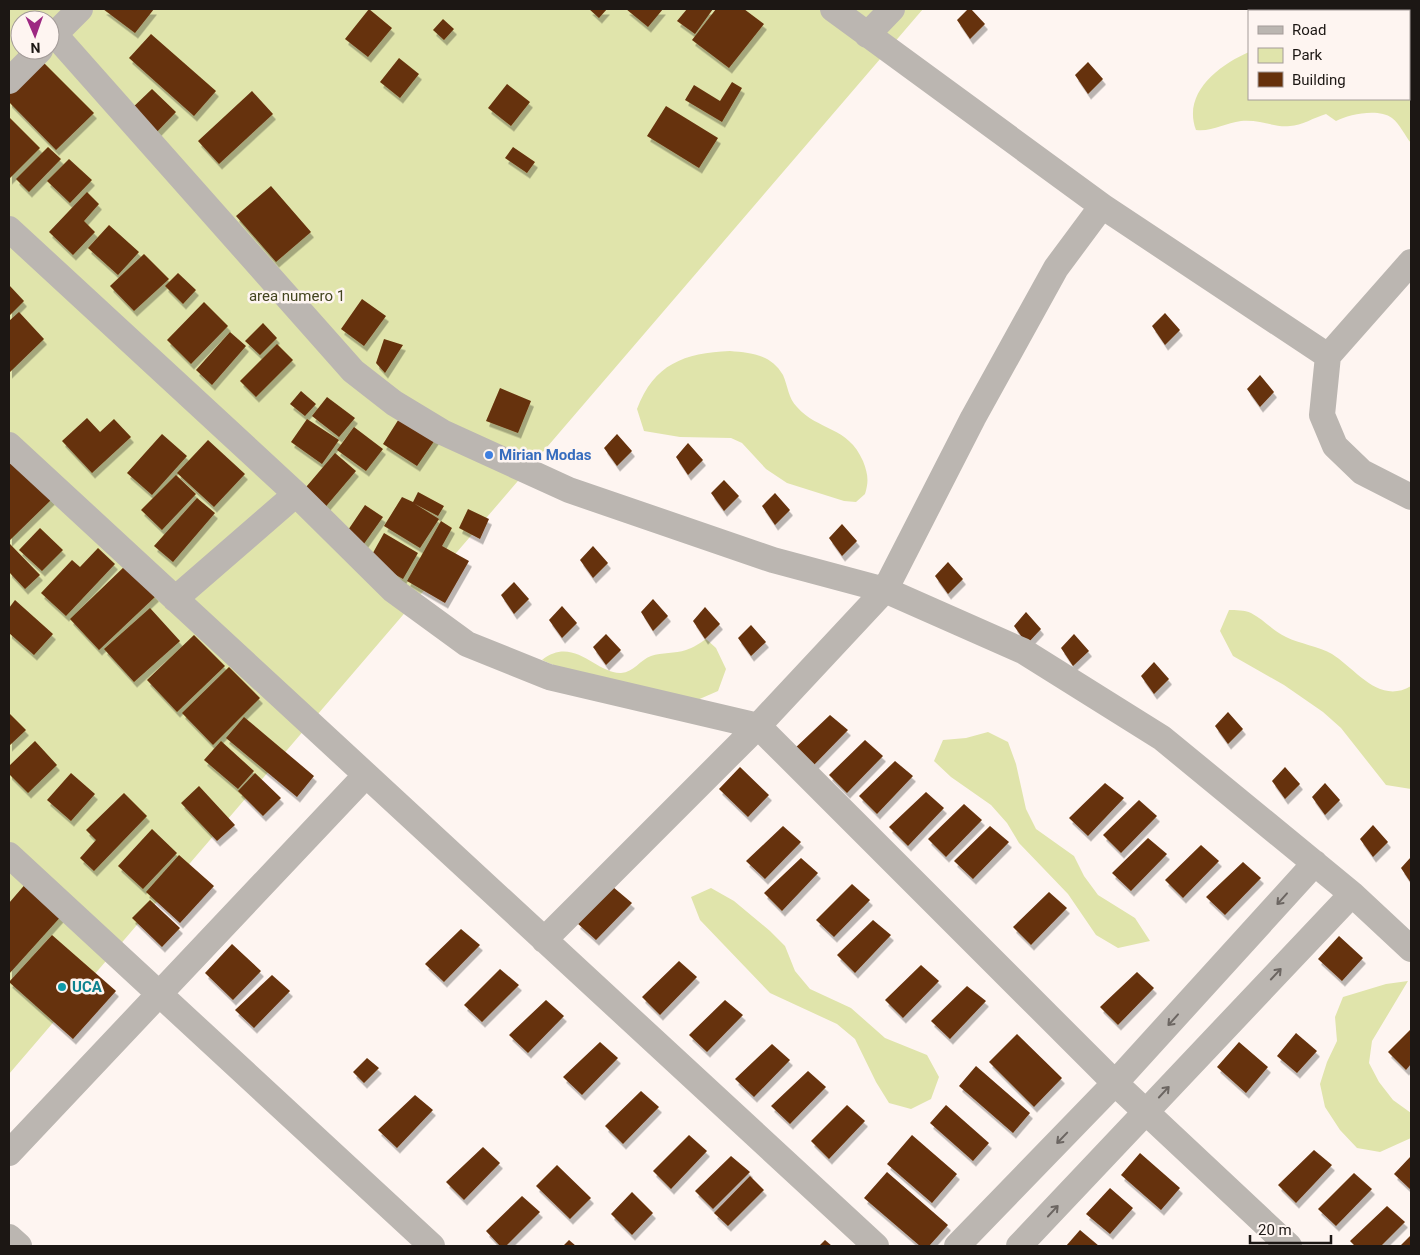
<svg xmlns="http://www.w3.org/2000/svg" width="1420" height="1255" viewBox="0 0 1420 1255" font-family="Roboto,sans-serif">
  <defs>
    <filter id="shadow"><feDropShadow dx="3" dy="5.5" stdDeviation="0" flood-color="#0004"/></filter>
  </defs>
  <rect width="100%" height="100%" fill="#fef5f1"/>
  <path fill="#e0e4ab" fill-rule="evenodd" d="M9 9H923L9 1074ZM20 20H50V50H20Z
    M1249 52V99H1409V71L1411 72V143C1405 136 1400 124 1392 118 1379 108 1349 114 1336 121L1326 114C1315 117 1301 126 1290 126 1275 128 1260 119 1241 121 1225 123 1212 132 1196 130 1182 93 1219 65 1249 52Z
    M730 351C751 353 771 354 783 375 788 386 788 398 797 407 818 431 848 426 863 461 868 474 869 481 865 494L856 502 844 501 787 483 766 469 742 443 731 438 680 437 644 431 637 409C654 364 684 353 730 351Z
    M1229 610C1235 610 1245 610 1251 613 1263 619 1273 631 1286 637 1300 644 1318 646 1332 654 1356 669 1379 705 1411 686V789L1386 785 1341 728 1323 712 1284 685 1233 656 1220 631Z
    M706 639 716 648 726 669 718 691 695 701 615 692 542 660C574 635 596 674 621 673 634 672 640 660 651 656 662 652 675 654 686 650 693 648 700 643 706 639Z
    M988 732 1008 742 1016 764 1026 809 1036 829 1074 856 1084 876 1098 895 1135 918 1150 941 1118 948 1096 935 1068 894 1019 843 1007 823 991 805 951 777 934 761 943 740 966 738Z
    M711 888 734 901 770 931 785 946 795 971 810 989 851 1008 885 1038 927 1055 939 1077 931 1099 911 1109 889 1103 876 1082 855 1039 837 1024 770 993 700 920 691 897Z
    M1408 981 1372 1041 1369 1063 1379 1082 1393 1100 1411 1113V1138L1380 1152 1357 1148 1340 1130 1325 1107 1320 1084 1327 1062 1337 1041 1335 1017 1343 997 1386 984Z"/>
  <path fill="#66310a" filter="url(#shadow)" d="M103 9H154L135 33Z
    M369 9 392 28 368 57 345 39Z
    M589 9H607L599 18Z
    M626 9H663L648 27Z
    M687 9H713L695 34 677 21Z
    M716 9H744L764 24 729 68 692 40Z
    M968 9H971L985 24 970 39 957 20Z
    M443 19 454 29 444 40 433 30Z
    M151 34 216 91 194 116 129 58Z
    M399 58 419 74 400 98 380 82Z
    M42 61 94 113 56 150 9 102V93Z
    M1088 62 1103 79 1088 94 1075 75Z
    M732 82 742 88 722 122 685 100 694 85 720 101Z
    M507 84 530 102 511 126 488 108Z
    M152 89 176 112 153 136 128 112Z
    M252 91 273 114 219 164 198 141Z
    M666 106 718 138 699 168 647 136Z
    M9 117 40 148 9 179Z
    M48 147 61 159 29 192 16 179Z
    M513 147 535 162 527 173 505 158Z
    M69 159 92 180 70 203 47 181Z
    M271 186 311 232 276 262 236 216Z
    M87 192 99 204 84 221 95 232 73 255 49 232Z
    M109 225 139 252 118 275 88 248Z
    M144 254 169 279 134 311 110 286Z
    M178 273 196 290 183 304 165 286Z
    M9 285 24 301 9 316Z
    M362 299 386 316 364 346 341 329Z
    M204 302 228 326 191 364 167 340Z
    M19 312 44 339 9 373V321Z
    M1165 313 1180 330 1165 345 1152 326Z
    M263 323 277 338 260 355 245 341Z
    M230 332 246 346 212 385 196 370Z
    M384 339 403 345 385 373 376 363Z
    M277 344 293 360 256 397 240 381Z
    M1260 375 1274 392 1260 407 1247 389Z
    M500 388 531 401 518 433 486 421Z
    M301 391 316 404 305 416 290 404Z
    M327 397 355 418 339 437 312 416Z
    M402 414 437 437 417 466 383 444Z
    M87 418 100 432 114 419 131 437 92 473 62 441Z
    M307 419 339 440 322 464 291 442Z
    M354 427 383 449 366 471 337 450Z
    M162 434 187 456 152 495 127 473Z
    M617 434 632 451 617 466 604 448Z
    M208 440 245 474 214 507 177 473Z
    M688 443 703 460 688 475 676 457Z
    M335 453 356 471 322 511 301 493Z
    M13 461 52 499 9 541V465Z
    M176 475 196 494 162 530 141 510Z
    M724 480 739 496 724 511 711 493Z
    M418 492 444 506 438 516 415 504 439 519 420 548 384 526 402 497 413 502Z
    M775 493 790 510 775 525 762 506Z
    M197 498 215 513 173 562 154 546Z
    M365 505 383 517 361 548 344 536Z
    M468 509 489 519 480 539 459 528Z
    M441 521 452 528 442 546 469 561 445 603 407 581Z
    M842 524 857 541 842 556 829 538Z
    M40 528 63 550 42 571 19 550Z
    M384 533 418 553 403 579 369 560Z
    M10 544 40 575 25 589 9 572Z
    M593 546 608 563 593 578 580 560Z
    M98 548 115 564 66 616 41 593 72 560 80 567Z
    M948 562 963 579 948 594 935 576Z
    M126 565 156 596 99 650 70 619Z
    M514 582 529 599 514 614 501 595Z
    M653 599 668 616 653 631 641 612Z
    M15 600 53 634 34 655 9 633V608Z
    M562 606 577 623 562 638 549 620Z
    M705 607 720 624 705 639 693 621Z
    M150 608 180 641 134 682 104 649Z
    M1026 612 1041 629 1027 644 1014 626Z
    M751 625 766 642 751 656 738 638Z
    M606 634 621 650 606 665 593 647Z
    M1074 634 1089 651 1073 666 1061 648Z
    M194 635 225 666 177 712 147 680Z
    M1154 662 1169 679 1154 694 1141 676Z
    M229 667 260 698 213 745 182 713Z
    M1228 712 1243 729 1228 744 1215 726Z
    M9 713 26 730 9 746Z
    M830 715 848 730 811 768 793 750Z
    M244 717 314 776 297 797 226 738Z
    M865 740 883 756 847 793 829 775Z
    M35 741 57 765 28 793 9 774V766Z
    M221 741 254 771 238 789 204 760Z
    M895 761 913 776 877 814 859 796Z
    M740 767 769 795 748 817 719 789Z
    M1285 767 1300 784 1285 799 1272 781Z
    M71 773 95 794 71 821 47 800Z
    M255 773 281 798 263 816 238 791Z
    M1105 783 1124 798 1088 836 1069 818Z
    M1325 783 1340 800 1325 815 1312 797Z
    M199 786 235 825 217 841 181 803Z
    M926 792 944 808 908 846 889 827Z
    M124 793 147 816 94 871 80 858 96 840 86 830Z
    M1139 800 1157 816 1121 853 1103 835Z
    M964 804 982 820 946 857 928 839Z
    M1373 825 1388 842 1373 857 1360 839Z
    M783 826 801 842 765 879 746 861Z
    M990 826 1009 842 973 879 954 861Z
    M152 829 177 853 143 889 118 866Z
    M1148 838 1167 854 1131 891 1112 873Z
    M1201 845 1219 861 1183 898 1165 880Z
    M179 855 214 886 180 923 146 892Z
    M1411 857V883L1401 868Z
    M801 858 818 873 782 911 764 893Z
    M1243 862 1261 878 1225 915 1206 897Z
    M28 881 64 913 9 974V903Z
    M852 884 870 900 834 937 816 920Z
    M613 887 632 903 596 940 577 923Z
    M1049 892 1067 908 1031 945 1013 927Z
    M150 900 180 928 162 947 132 918Z
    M873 920 891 935 855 973 837 955Z
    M461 929 480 945 444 982 425 964Z
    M52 935 116 991 73 1039 9 982Z
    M1339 936 1363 958 1342 981 1318 959Z
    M232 944 261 971 233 1000 205 973Z
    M679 961 697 977 660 1015 642 997Z
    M921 965 939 981 903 1018 885 1000Z
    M500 969 519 985 482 1022 464 1005Z
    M1137 972 1154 988 1118 1025 1100 1007Z
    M272 975 290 991 254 1028 235 1010Z
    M967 986 986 1001 950 1039 931 1021Z
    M546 1000 564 1016 528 1053 509 1035Z
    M725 1000 743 1015 707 1052 689 1035Z
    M1411 1029V1064L1406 1070 1388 1052Z
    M1296 1033 1317 1051 1297 1073 1277 1056Z
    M1017 1034 1062 1078 1034 1107 989 1062Z
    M600 1042 618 1058 582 1095 563 1077Z
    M1239 1042 1268 1067 1246 1093 1217 1067Z
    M772 1044 790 1060 754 1097 735 1079Z
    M367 1058 379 1068 364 1083 353 1072Z
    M976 1066 1030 1113 1013 1133 959 1086Z
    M808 1071 826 1087 790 1124 771 1106Z
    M641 1091 659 1107 623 1144 605 1126Z
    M415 1095 433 1110 397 1148 378 1130Z
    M847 1105 865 1121 829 1159 811 1141Z
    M946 1105 989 1143 973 1161 930 1123Z
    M689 1135 707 1151 671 1189 653 1171Z
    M912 1135 957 1174 932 1203 887 1164Z
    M483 1147 500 1163 464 1200 446 1182Z
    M1314 1150 1332 1165 1296 1203 1278 1185Z
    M1140 1153 1180 1188 1161 1210 1121 1175Z
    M731 1156 750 1172 713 1209 695 1191Z
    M1411 1156V1190L1394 1174Z
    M557 1165 591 1198 570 1219 536 1186Z
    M887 1172 948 1225 929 1246H920L864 1198Z
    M1354 1173 1372 1189 1336 1226 1318 1209Z
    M750 1176 764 1190 728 1226 714 1213Z
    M1110 1188 1133 1208 1110 1234 1086 1214Z
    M632 1192 653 1213 632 1235 611 1214Z
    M522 1196 540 1212 506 1246H500L486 1231Z
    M1387 1206 1405 1222 1381 1246H1355L1350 1241Z
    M1080 1230 1099 1246H1066Z
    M1411 1235V1246H1400Z
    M569 1240 576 1246H563Z
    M825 1240 832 1246H819Z"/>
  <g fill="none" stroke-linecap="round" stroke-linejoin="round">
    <path stroke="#bbb6b1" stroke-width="26" d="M833 9 1102 206 1328 356 1322 415 1335 446 1362 472 1411 497
      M55 35 353 371 394 403 442 432 569 490 773 560 885 590 1023 651 1162 738 1352 894 1411 949
      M867 35 892 9
      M50 39 80 9
      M9 81 40 50
      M9 229 296 494 393 590 467 644 549 677 758 726 1115 1083 1289 1246
      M1328 356 1411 262
      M9 445 876 1246
      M175 599 296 494
      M9 855 432 1246
      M544 940 758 726 885 590 973 418 1056 268 1102 206
      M9 1153 366 775
      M9 1237 19 1246
      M957 1246 1115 1083 1315 863
      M1019 1246 1352 894"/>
  </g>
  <defs><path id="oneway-shaft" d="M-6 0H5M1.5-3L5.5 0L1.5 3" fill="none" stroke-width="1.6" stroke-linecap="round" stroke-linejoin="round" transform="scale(1.25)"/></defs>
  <g stroke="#6c6662">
    <use href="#oneway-shaft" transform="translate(1282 899) rotate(132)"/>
    <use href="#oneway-shaft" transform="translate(1276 974) rotate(-47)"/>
    <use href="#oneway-shaft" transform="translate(1173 1020) rotate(132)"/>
    <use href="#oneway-shaft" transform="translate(1164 1092) rotate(-47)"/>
    <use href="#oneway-shaft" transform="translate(1062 1138) rotate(134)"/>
    <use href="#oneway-shaft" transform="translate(1053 1211) rotate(-47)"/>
  </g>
  <circle fill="#3f7fe0" stroke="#fef5f1" stroke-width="2" cx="489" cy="455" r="5"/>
  <circle fill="#0f9aa8" stroke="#fef5f1" stroke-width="2" cx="62" cy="987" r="5"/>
  <g text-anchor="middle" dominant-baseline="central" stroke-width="5" stroke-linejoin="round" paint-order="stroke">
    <g font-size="15" fill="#43451f" stroke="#fef5f1">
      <text x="297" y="296">area numero 1</text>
    </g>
    <g font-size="15" font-weight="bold" fill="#366cbe" stroke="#fef5f1" text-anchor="start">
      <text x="499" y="455">Mirian Modas</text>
    </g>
    <g font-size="15" font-weight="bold" fill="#0d838f" stroke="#fef5f1" text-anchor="start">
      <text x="72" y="987">UCA</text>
    </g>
  </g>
  <rect width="1420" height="1255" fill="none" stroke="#1c1714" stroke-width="20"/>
  <rect x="1248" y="10" width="162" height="90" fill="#fef5f1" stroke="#a49c99"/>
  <rect x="1258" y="26" width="25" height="8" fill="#bbb6b1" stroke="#a49c99"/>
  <text x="1292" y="35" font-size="15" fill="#1c1714">Road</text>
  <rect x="1258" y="48" width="25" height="15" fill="#e0e4ab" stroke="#a49c99"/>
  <text x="1292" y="60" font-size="15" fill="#1c1714">Park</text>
  <rect x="1258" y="72" width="25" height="15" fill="#66310a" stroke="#a49c99"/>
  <text x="1292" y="85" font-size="15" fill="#1c1714">Building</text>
  <g transform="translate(35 35) rotate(178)"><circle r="24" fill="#fef5f1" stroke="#a49c99"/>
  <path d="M0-4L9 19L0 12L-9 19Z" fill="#9d2882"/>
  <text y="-8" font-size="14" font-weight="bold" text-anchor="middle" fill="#1c1714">N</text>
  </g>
  <path d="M1250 1235v8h81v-8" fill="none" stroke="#1c1714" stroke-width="2.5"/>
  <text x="1258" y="1235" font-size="15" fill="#1c1714" stroke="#fef5f1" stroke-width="4" paint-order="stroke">20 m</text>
</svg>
